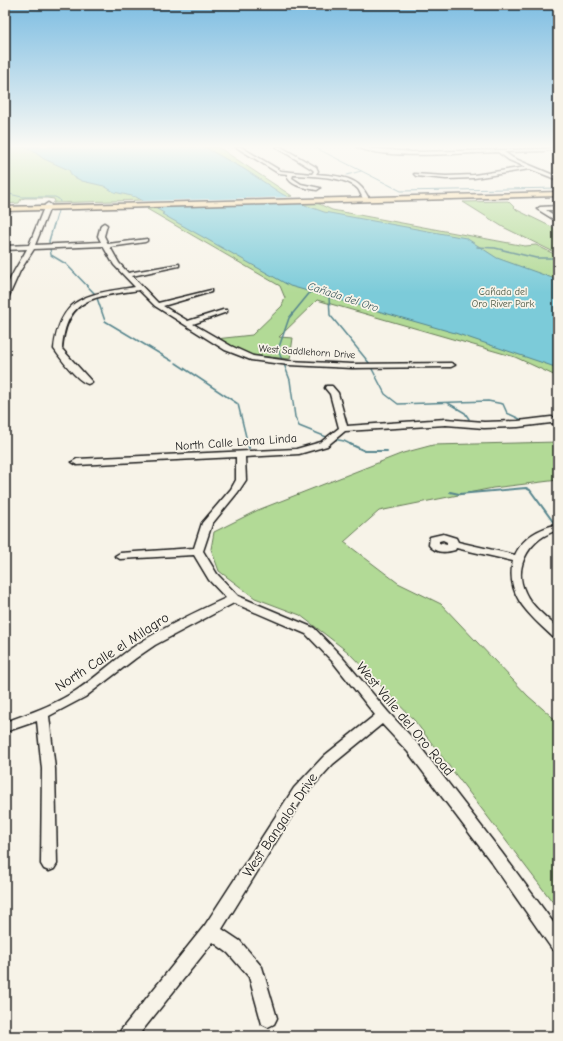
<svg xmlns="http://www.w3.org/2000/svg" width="563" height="1041" viewBox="0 0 563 1041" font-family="'Comic Neue',sans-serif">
  <rect width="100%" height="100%" fill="#f7f3e8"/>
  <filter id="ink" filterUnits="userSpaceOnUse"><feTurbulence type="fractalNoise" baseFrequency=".025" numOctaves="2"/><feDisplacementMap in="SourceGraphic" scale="8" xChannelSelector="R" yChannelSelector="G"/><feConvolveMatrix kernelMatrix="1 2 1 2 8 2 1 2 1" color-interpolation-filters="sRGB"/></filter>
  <g filter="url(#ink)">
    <path fill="#b2da96" stroke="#677b59" d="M5 147H218L292 196H289L304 203H317L332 210 525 246 536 245 558 256V377L515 357 317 300 279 337 293 338 290 359 250 355 216 339 252 335 282 306 285 298 280 286 147 209 156 208 142 200 53 203 55 202 54 199 47 198H25L21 199 19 203 5 204Z
      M508 201 517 210 558 230V254L503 227 463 202Z
      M558 442V480L493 488 379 511 344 542 398 583 441 604 528 696 558 722V909L414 720 348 652 300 615 255 598 219 571 211 549 214 532 258 510 403 453 433 445Z"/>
    <path fill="#7ccbd9" stroke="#56858d" d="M23 147H204L244 169 282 194 302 204 324 212 466 238 497 258 558 280V368L455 333 290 286 162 214 164 213 136 197 114 192 104 186 82 181 72 176 69 170 44 159 30 149Z"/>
    <path fill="#f7f3e8" d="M292 197 304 202 151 207 141 201Z"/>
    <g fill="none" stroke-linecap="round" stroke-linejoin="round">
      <path stroke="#56858d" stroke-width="1" d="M314 147 401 191 558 188
        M347 175 361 171
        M5 193 22 197H55L59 199 60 202
        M54 225 58 211"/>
      <path stroke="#56858d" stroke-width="1.5" d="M54 224 49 241 51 255 66 264 96 295
        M477 247 495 248 536 258H558
        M329 296 330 315 370 364
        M97 298 105 321 172 361
        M282 360 278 350 289 318 312 290
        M176 363 238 404 248 445
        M284 364 290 380 295 417 299 426 329 438
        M372 369 385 394 398 404 488 401 503 404 507 413 522 420
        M448 403 465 413 469 419
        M333 439 344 441 352 445"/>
      <path stroke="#56858d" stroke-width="2" d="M248 444 249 448
        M350 444 365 451H387
        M450 492 459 494 526 488 530 490 554 523"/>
      <g stroke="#1c1c1c" stroke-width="3">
        <path id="minor" d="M236 147H241L281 171 312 174 314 171 312 169 276 147H281L316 167 318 171 316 174C330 175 353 176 362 188 365 191 367 195 369 199L364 200C362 197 360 192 358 189 347 176 309 176 293 175L292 178 301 184 320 188 317 190C307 188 291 187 287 176L288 174 278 173Z
          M357 147 412 152 543 149 558 147V149L543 151 504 152 513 158 558 177V180L530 169 474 178 446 179 416 176 414 174 446 176 474 175 526 167 509 160 498 152C467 153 381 160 357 147Z
          M48 203 51 205 35 245 101 242 98 236 101 225 104 223 107 225 104 236 108 244 147 239V241L145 242 110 247 119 263 128 273 179 264V266L132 276 158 303 211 290V292L163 306 188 321 223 310H227V312L193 324 231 346 253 356 289 361 352 364 451 363 455 365 451 367 352 368 289 365 251 360 225 350 155 306 139 290C95 297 66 296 62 349L92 382 88 384C77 381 61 359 54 349 60 295 89 294 135 287L114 265 103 246 34 249 20 271 8 298 5 300C5 281 19 265 27 249L5 250V246L29 245 45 205Z
          M558 206V210H546L558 218V222L537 209 540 207Z
          M326 386H332L338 393 347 426 446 419 484 422 518 421 551 417 558 418V424L551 423 518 427 484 428 446 425 345 431 327 446 299 454 245 457 246 480 238 492 212 524 203 551 217 574 238 596 314 628 341 656 388 712 418 744 502 853 558 929V951L552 949 492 863 408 752 382 724 333 764 304 796 222 929 240 941 262 967 277 1018 274 1024 268 1027 262 1024 249 977 228 953 213 942 138 1036H118L121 1030 205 925 294 788 324 756 375 715 333 662 306 634 234 603 155 645 136 658 85 697 49 716 55 769 57 864 54 869 49 871 44 869 41 864 42 769 37 721 5 732V722C30 713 55 705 77 690 97 677 115 659 135 646 164 627 195 612 226 598L209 580 194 555 120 559 115 556 120 553 194 548 202 523 231 489 236 480V457L77 465 72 462 77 459 296 449 321 442 339 428 330 394 325 388Z
          M558 524V530C532 537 512 565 525 592 531 606 547 618 558 628V639L554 638C531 616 505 597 513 561L456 548 455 550C445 553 435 553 429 545L430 537 443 534 456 538 458 542 515 555C524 536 539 529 558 524ZM443 540 447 542V545L439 543V541Z"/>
      </g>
      <g stroke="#1c1c1c" stroke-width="3">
        <path id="major" d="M558 192V196L5 211V207Z"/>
      </g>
      <use href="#minor" fill="#f7f3e8" fill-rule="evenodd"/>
      <use href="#major" fill="#f9deab" fill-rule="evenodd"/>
    </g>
  </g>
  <linearGradient id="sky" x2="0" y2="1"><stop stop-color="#7dbde2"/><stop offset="0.5" stop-color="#fbfaf5"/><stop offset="1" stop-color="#fbfaf5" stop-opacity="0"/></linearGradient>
  <rect width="563" height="293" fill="url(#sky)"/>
  <g text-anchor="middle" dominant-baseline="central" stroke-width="3.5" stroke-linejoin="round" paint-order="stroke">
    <g font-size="10" fill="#495541" stroke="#f7f3e8">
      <text x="503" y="292">Cañada del<tspan x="503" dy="12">Oro River Park</tspan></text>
    </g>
    <g font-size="10" fill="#1c1c1c" stroke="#f7f3e8">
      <text transform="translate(307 352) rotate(4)">West Saddlehorn Drive</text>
    </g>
    <g font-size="11" font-style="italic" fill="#3e595e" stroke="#f7f3e8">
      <text transform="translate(343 297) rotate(18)">Cañada del Oro</text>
    </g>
    <g font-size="12" fill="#1c1c1c" stroke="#f7f3e8">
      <text transform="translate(236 442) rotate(-4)">North Calle Loma Linda</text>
    </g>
    <g font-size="14" fill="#1c1c1c" stroke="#f7f3e8">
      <text transform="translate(112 652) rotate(-33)">North Calle el Milagro</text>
      <text transform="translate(405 719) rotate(50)">West Valle del Oro Road</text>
      <text transform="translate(280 825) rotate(-56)">West Bangalor Drive</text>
    </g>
  </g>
  <rect width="563" height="1041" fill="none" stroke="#f7f3e8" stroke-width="20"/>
  <rect x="10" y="10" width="543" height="1021" fill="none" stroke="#1c1c1c" stroke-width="1.5" filter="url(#ink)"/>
</svg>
